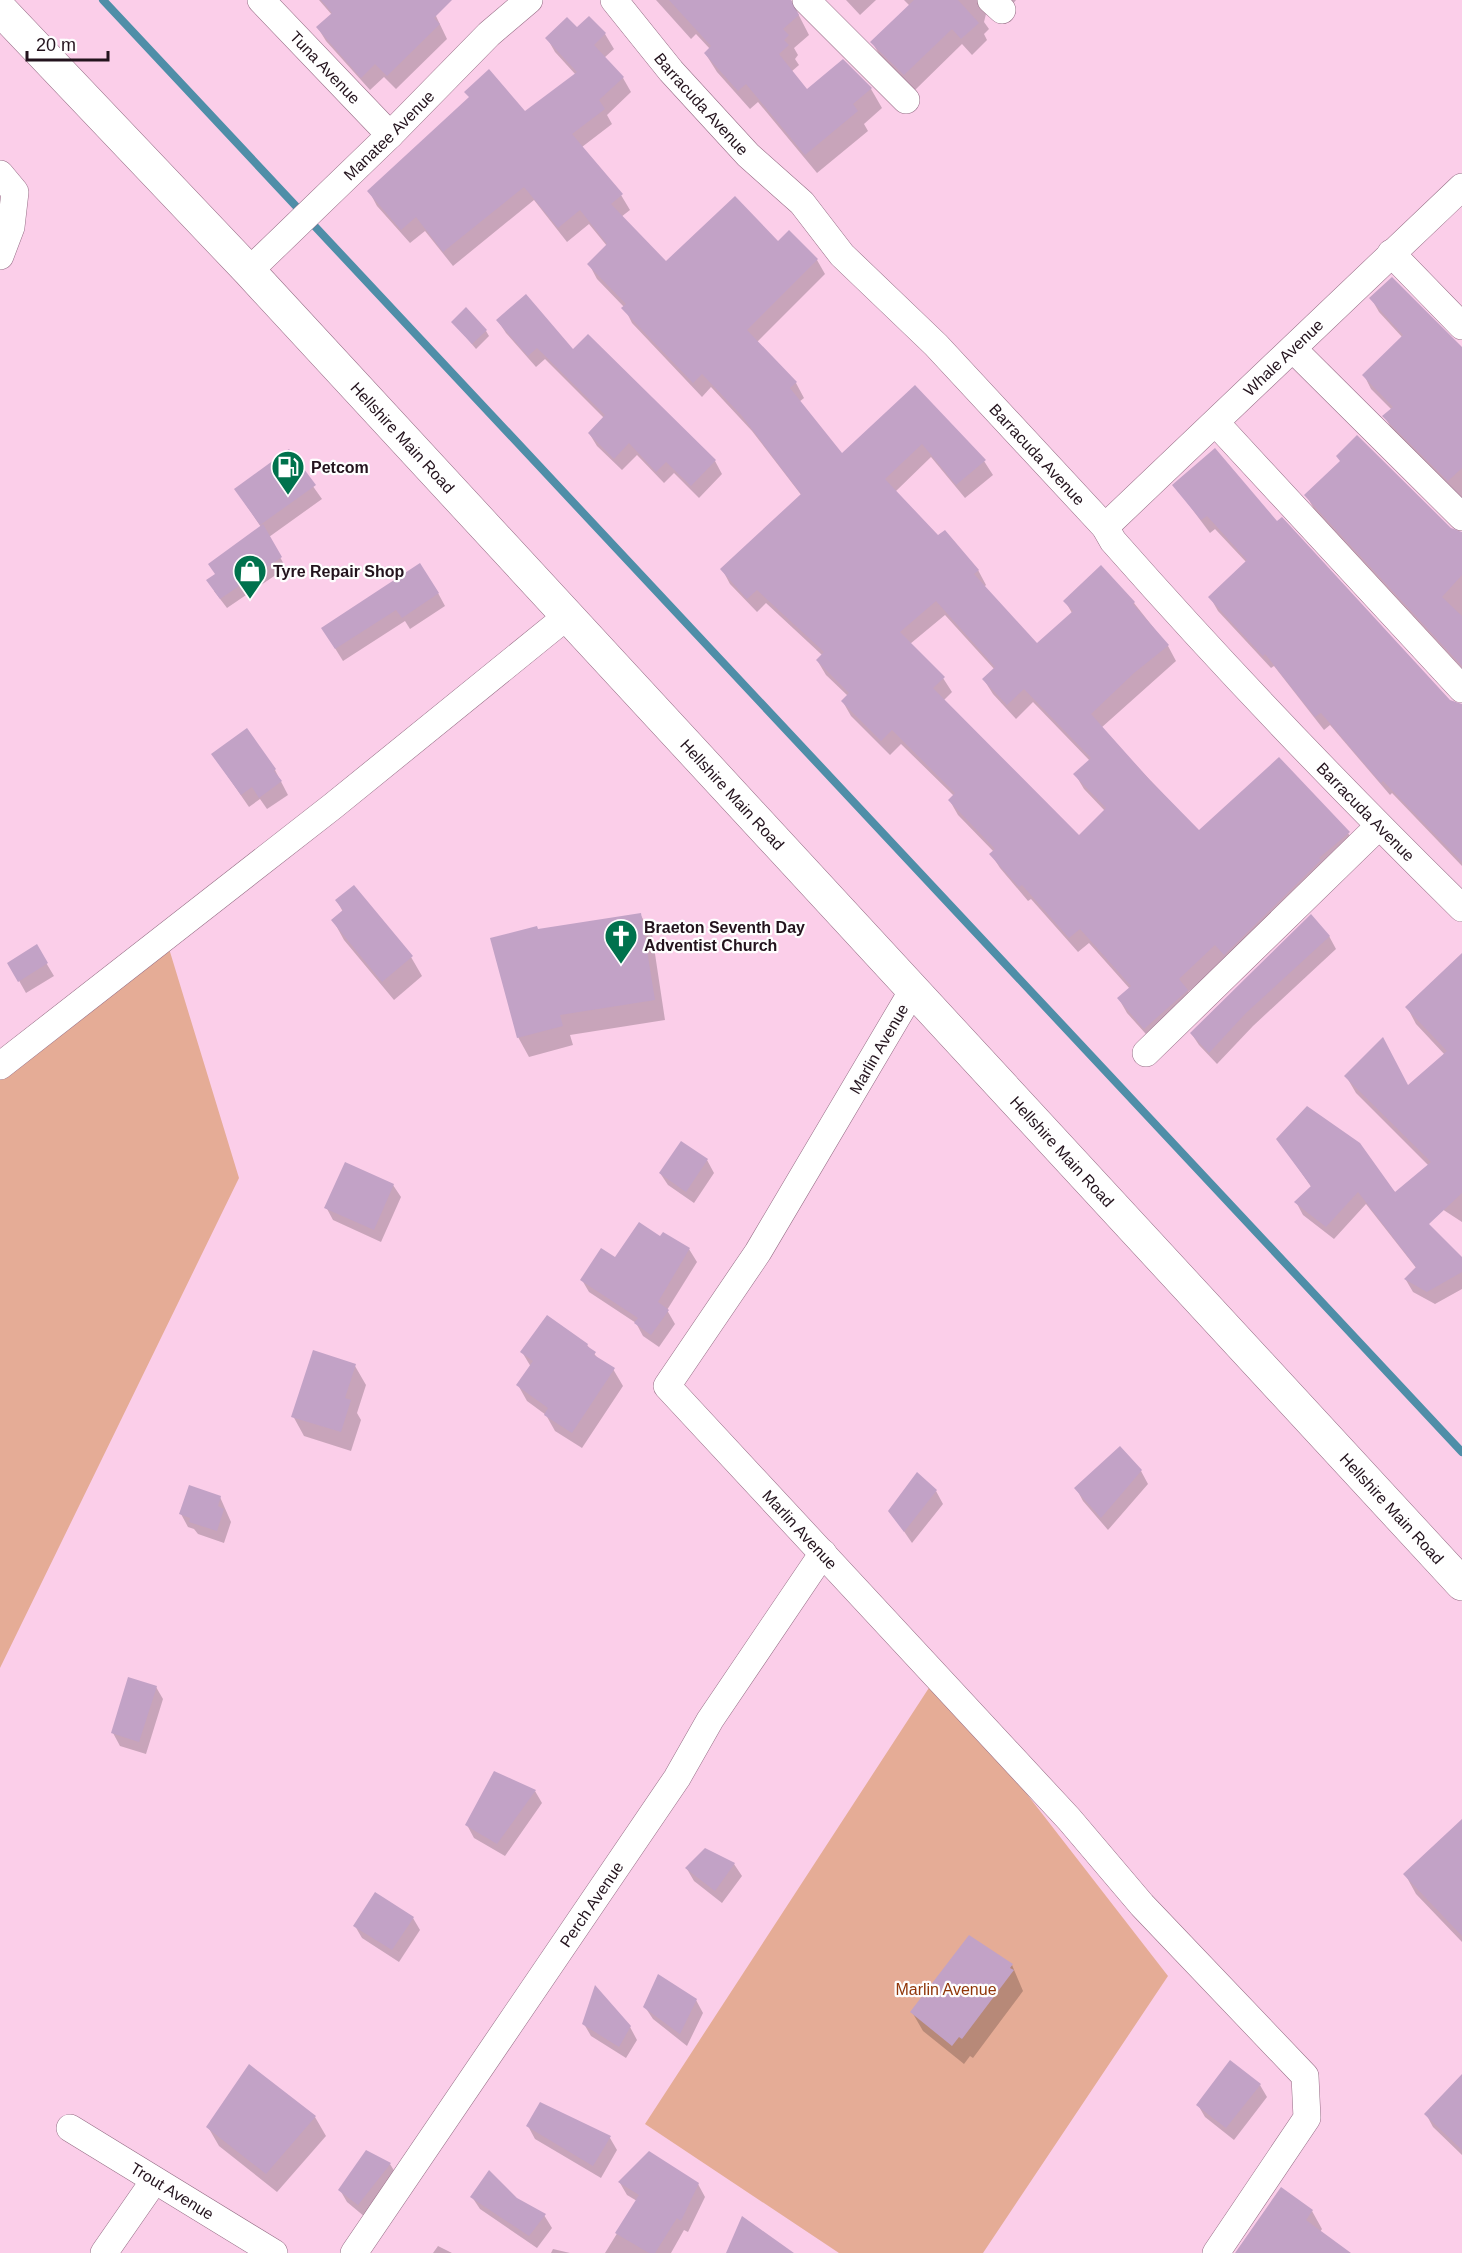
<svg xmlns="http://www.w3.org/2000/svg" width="1462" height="2253" viewBox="0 0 1462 2253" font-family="Arial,sans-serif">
  <rect width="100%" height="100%" fill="#fbcee9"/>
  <path fill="#e5ac96" d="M167 942 239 1178 0 1668V1053Z
    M936 1677 1168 1976 983 2253H839L645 2124Z"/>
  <path fill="#0003" fill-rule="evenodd" d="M319 0H420L436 16 447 39 396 89 384 77 370 90 326 41 318 28 332 15Z
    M656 0H791L809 35 794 48 798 55 795 59 799 65 791 72 807 91 843 61 871 89 882 108 864 124 868 131 817 173 758 102 750 109 717 72 705 53 710 49 696 34 691 39Z
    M846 0H876L860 15Z
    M904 0H1016L1012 5 988 6 984 22 989 29 984 34 987 40 972 55 962 44 914 91 882 59 872 42 910 6Z
    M589 18 605 34 614 49 604 58 623 78 631 92 607 115 612 124 582 147 621 195 630 210 621 217 666 263 778 243 817 260 825 274 757 342 796 383 804 398 799 402 842 455 915 387 984 461 993 475 965 498 931 457 895 492 938 537 978 570 986 585 984 587 1037 645 1072 613 1065 601 1134 603 1168 646 1176 661 1101 728 1199 832 1348 833 1357 847 1188 992 1196 1005 1154 1043 1127 1013 1119 999 1130 989 1089 943 1078 952 1031 899 1028 901 1000 868 991 854 994 852 958 815 950 801 954 796 901 744 890 755 851 716 843 702 848 696 826 675 817 660 822 655 766 603 757 612 730 584 722 569 802 496 752 431 711 387 702 397 632 323 624 307 597 279 589 264 607 246 589 224 567 242 534 200 453 266 425 231 410 243 377 206 369 191 525 113 576 75 555 52 547 38 577 29ZM945 615 995 670 984 680 993 694 1016 719 1033 702 1090 761 1075 774 1084 789 1105 811 1079 837 943 701 952 692 943 678 910 644Z
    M1371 298 1462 349V499L1392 429 1384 416 1392 410 1371 389 1364 375 1402 337 1379 312Z
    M498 321 573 351 715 461 722 474 699 498 674 473 664 483 637 455 622 470 597 446 589 433 604 418 545 359 536 367 506 333Z
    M453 322 486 331 489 336 476 349Z
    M288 451 322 499 269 537 286 568 227 608 214 591 216 575 261 527 236 490Z
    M1174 485 1277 524 1449 701 1462 705V866L1392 793 1390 795 1330 725 1324 730 1274 666 1271 668 1218 611 1210 597 1247 563 1215 529 1210 533Z
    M1306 495 1462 533V669L1314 509Z
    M438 593 445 606 410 629 405 621 343 661 323 629Z
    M213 755 275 770 288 795 267 809 260 799 249 807Z
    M337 901 411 957 422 976 394 1000 344 940 333 920 343 912Z
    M640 914 652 934 665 1020 570 1035 573 1045 529 1057 518 1037 538 931Z
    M1329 936 1336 949 1253 1026 1217 1064 1199 1045 1191 1033Z
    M36 946 54 976 26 993 9 963Z
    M1462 959V1222L1422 1196 1429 1166 1356 1093 1346 1076 1409 1087 1445 1055 1416 1024 1407 1007Z
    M1278 1139 1379 1176 1462 1259V1289L1435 1304 1413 1292 1406 1280 1417 1269 1366 1204 1334 1239 1303 1215 1296 1202 1312 1188Z
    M707 1160 714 1173 694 1203 668 1185 660 1173Z
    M393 1185 401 1197 381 1242 333 1220 326 1207Z
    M661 1238 689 1249 697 1262 667 1310 675 1324 659 1347 643 1336 636 1323 589 1292 582 1280 615 1259Z
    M587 1345 600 1361 613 1369 623 1386 582 1448 555 1431 546 1415 527 1401 518 1385 531 1367 522 1352Z
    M355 1366 366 1385 357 1413 361 1420 351 1451 304 1436 293 1416Z
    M1141 1471 1148 1484 1108 1530 1083 1501 1076 1488Z
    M936 1491 943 1504 912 1543 890 1511Z
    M220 1497 231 1522 224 1543 198 1534 194 1529 188 1527 181 1514Z
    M156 1687 163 1699 146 1754 120 1746 113 1733Z
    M535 1791 542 1803 505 1856 474 1838 467 1825Z
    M1462 1821V1942L1416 1894 1405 1874Z
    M734 1864 742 1876 722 1903 694 1881 687 1869Z
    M413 1918 420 1930 399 1962 362 1938 355 1926Z
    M1012 1965 1023 1991 973 2058 970 2056 964 2064 923 2031 912 2012Z
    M696 2000 703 2013 687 2046 653 2019 645 2007Z
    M584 2024 630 2027 637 2040 626 2058 591 2036Z
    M1260 2085 1267 2097 1234 2140 1205 2117 1198 2105Z
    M1462 2091V2155L1433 2127 1426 2114Z
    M315 2117 326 2136 277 2192 219 2146 208 2127Z
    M528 2126 610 2138 617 2150 601 2178 535 2139Z
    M366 2152 390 2164 398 2177 365 2217 347 2202 340 2190Z
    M620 2183 698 2184 705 2197 688 2232 684 2230 671 2253H605L637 2201 627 2195Z
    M472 2197 516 2200 544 2215 552 2228 537 2248 480 2209Z
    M1312 2211 1322 2229 1320 2232 1344 2253H1237Z
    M438 2246 452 2253H433Z
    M553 2249 570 2253H551Z"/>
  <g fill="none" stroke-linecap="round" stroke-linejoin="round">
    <path stroke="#4f8ea8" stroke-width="8" d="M103 0 1462 1452"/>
  </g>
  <path fill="#c2a2c6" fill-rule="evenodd" d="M321 0H452L434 18 440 24 387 76 375 64 361 78 316 27 332 13Z
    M669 0H791L799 15 783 29 789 35 784 40 789 45 779 54 807 89 843 59 872 88 853 104 858 111 805 155 746 84 738 91 704 53 711 46Z
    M914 0H958L979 23 961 39 952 29 904 75 870 42Z
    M589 16 606 33 594 45 624 77 599 100 605 109 572 134 623 194 611 204 666 261 735 196 778 241 789 230 818 259 747 330 797 382 790 388 842 453 915 385 986 460 956 485 922 444 885 479 938 535 945 530 979 570 974 574 1037 643 1073 611 1063 601 1101 565 1135 602 1133 604 1169 645 1134 673 1091 714 1149 779 1199 830 1279 757 1350 832 1319 858 1321 860 1224 955 1215 945 1179 979 1188 990 1144 1029 1117 998 1131 986 1080 929 1069 938 1022 885 1019 887 989 854 995 849 948 800 955 793 892 730 881 741 841 701 849 693 816 660 824 652 757 590 747 599 720 569 801 494 742 416 702 374 693 383 621 308 626 304 587 264 607 244 580 210 558 228 524 187 443 252 416 217 401 230 367 191 469 97 464 92 489 69 525 111 577 72 545 38 567 17 577 27ZM936 601 995 667 982 679 1007 705 1024 689 1091 758 1073 774 1106 808 1079 835 933 688 945 677 900 632Z
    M1392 277 1462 347V468L1448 481 1382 416 1393 407 1362 375 1403 335 1369 298Z
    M526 294 573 349 588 334 716 460 691 486 666 462 656 472 629 443 614 459 588 433 605 415 537 348 528 356 496 320Z
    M466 307 487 330 472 344 451 322Z
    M1357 435 1451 528 1462 532V575L1442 597 1462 616V666L1304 495 1340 461 1336 456Z
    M1215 448 1277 521 1282 517 1450 700 1462 704V862L1383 781 1381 783 1321 713 1315 717 1265 654 1263 656 1208 597 1247 560 1207 516 1201 520 1172 485Z
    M289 449 316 485 260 525 234 489Z
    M263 524 282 557 220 599 206 580 215 574 208 564Z
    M420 563 439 593 402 618 396 610 335 649 321 628Z
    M247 728 276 769 274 771 282 781 259 798 252 787 241 795 211 754Z
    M354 885 413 956 382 982 331 920 343 910 335 900Z
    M641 913 655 1000 560 1015 563 1026 517 1038 490 938 537 926 538 929Z
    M1311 914 1330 936 1246 1013 1209 1053 1190 1033Z
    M37 944 48 963 18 982 7 963Z
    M1462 953V1193L1429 1224 1462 1257V1272L1427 1292 1404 1279 1416 1267 1358 1192 1326 1227 1294 1202 1311 1186 1276 1139 1307 1106 1360 1143 1395 1192 1431 1162 1344 1076 1383 1037 1408 1085 1447 1051 1405 1007Z
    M681 1141 708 1159 686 1192 659 1173Z
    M345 1162 394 1184 374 1230 324 1208Z
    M639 1222 660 1236 663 1232 690 1248 658 1302 669 1310 651 1335 634 1323 638 1318 580 1280 601 1248 615 1257Z
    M547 1315 588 1344 587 1346 596 1352 594 1355 615 1368 572 1433 544 1415 548 1408 516 1385 533 1361 520 1352Z
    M313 1350 356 1364 345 1398 351 1400 341 1432 291 1417Z
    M1120 1446 1142 1470 1101 1518 1074 1488Z
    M917 1472 937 1490 904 1532 888 1511Z
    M189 1485 221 1496 218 1506 224 1509 217 1531 189 1522 190 1518 179 1514Z
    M128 1677 157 1686 139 1742 111 1733Z
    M494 1771 536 1790 497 1844 465 1825Z
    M1462 1819V1936L1403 1874Z
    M705 1848 735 1863 715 1891 685 1868Z
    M375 1892 414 1917 392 1950 353 1926Z
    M969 1935 1013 1964 1010 1968 1014 1970 962 2039 959 2037 952 2046 910 2012Z
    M658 1974 697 1999 680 2034 643 2007Z
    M595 1985 631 2026 619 2047 582 2024Z
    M1230 2060 1261 2084 1226 2128 1196 2105Z
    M249 2064 316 2116 266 2174 206 2127Z
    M1462 2074V2150L1424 2114Z
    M540 2102 611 2136 593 2166 526 2126Z
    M366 2150 391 2163 358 2205 338 2190Z
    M649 2151 699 2183 681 2221 677 2218 655 2253H649L615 2233 639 2195 618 2182Z
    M489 2170 517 2198 546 2214 529 2236 470 2197Z
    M1281 2187 1313 2210 1306 2220 1351 2253H1235Z
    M742 2216 794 2253H726Z"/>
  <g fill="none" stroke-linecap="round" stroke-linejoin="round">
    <g stroke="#956d85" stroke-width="28">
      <g id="minor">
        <path id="s1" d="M261 0 390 135"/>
        <path id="s2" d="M614 0 671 71 748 155 802 203 842 255 936 345 1105 527 1113 541C1225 668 1341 789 1462 908"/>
        <path d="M806 0 906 100"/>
        <path d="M991 0 1002 10"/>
        <path d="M0 174 15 192 11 227 0 256"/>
        <path d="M1391 253 1462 326"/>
        <path id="s3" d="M249 271 390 135 489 34 529 0"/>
        <path d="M1293 349 1462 517"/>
        <path d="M1216 423 1462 689"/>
        <path id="s4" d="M1105 527 1462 187"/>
        <path id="s5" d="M913 990 758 1252 667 1386 1069 1819 1142 1905 1305 2076 1307 2118 1216 2253"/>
        <path d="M1146 1053 1379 826"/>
        <path d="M0 1066 333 806 566 617"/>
        <path id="s6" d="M70 2128 274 2253"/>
        <path d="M104 2253 154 2181"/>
        <path id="s7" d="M354 2253 677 1778 710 1720 823 1553"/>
      </g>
    </g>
    <g stroke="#956d85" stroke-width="34">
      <g id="major">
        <path id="s8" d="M0 9 249 271 1462 1584"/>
      </g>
    </g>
    <use href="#minor" stroke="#fff" stroke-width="27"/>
    <use href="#major" stroke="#fff" stroke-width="33"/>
  </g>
  <defs>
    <g id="fuel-pin" transform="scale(1.725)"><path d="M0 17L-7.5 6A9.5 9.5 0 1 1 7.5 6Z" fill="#00724d" stroke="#fefefe"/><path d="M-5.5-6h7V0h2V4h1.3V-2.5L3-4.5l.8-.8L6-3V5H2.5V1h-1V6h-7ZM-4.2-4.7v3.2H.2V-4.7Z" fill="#fff"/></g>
    <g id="shop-pin" transform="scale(1.725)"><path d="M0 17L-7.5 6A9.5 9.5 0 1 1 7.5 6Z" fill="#00724d" stroke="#fefefe"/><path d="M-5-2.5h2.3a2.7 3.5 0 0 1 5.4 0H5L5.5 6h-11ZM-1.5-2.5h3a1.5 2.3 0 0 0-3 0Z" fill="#fff"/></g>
    <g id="church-pin" transform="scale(1.725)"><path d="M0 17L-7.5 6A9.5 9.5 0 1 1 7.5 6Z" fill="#00724d" stroke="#fefefe"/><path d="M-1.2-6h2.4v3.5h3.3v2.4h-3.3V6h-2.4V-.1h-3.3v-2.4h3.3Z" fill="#fff"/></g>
  </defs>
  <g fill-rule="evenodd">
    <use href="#fuel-pin" x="288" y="467"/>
    <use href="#shop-pin" x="250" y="571"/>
    <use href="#church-pin" x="621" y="936"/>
  </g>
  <g text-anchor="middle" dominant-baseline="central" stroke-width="4.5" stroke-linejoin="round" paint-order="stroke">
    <g font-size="16" fill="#23131d" stroke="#fefefe">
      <text stroke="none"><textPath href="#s1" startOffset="93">Tuna Avenue</textPath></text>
      <text stroke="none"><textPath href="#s2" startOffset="136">Barracuda Avenue</textPath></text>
      <text stroke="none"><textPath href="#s3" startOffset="195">Manatee Avenue</textPath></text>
      <text stroke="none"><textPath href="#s4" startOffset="246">Whale Avenue</textPath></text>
      <text stroke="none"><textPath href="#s8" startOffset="588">Hellshire Main Road</textPath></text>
      <text stroke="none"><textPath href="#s2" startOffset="622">Barracuda Avenue</textPath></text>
      <text stroke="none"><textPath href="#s8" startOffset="1074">Hellshire Main Road</textPath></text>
      <text stroke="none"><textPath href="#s2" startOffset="1108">Barracuda Avenue</textPath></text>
      <text transform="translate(879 1049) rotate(-60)">Marlin Avenue</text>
      <text stroke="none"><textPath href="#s8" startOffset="1560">Hellshire Main Road</textPath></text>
      <text stroke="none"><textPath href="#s8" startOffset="2046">Hellshire Main Road</textPath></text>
      <text stroke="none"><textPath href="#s5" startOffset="662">Marlin Avenue</textPath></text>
      <text stroke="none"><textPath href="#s7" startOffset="422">Perch Avenue</textPath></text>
      <text stroke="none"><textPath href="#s6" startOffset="120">Trout Avenue</textPath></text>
    </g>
    <g font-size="16" font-weight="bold" fill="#23131d" stroke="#fefefe" text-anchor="start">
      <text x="311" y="467">Petcom</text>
      <text x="273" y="571">Tyre Repair Shop</text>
      <text x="644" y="927">Braeton Seventh Day<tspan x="644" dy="18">Adventist Church</tspan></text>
    </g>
    <g font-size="16" fill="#903609" stroke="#fefefe">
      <text x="946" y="1989">Marlin Avenue</text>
    </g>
  </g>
  <path d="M27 51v9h81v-9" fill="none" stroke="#23131d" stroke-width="3"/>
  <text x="36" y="51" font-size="18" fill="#23131d" stroke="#fefefe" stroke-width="4.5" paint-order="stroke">20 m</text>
</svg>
